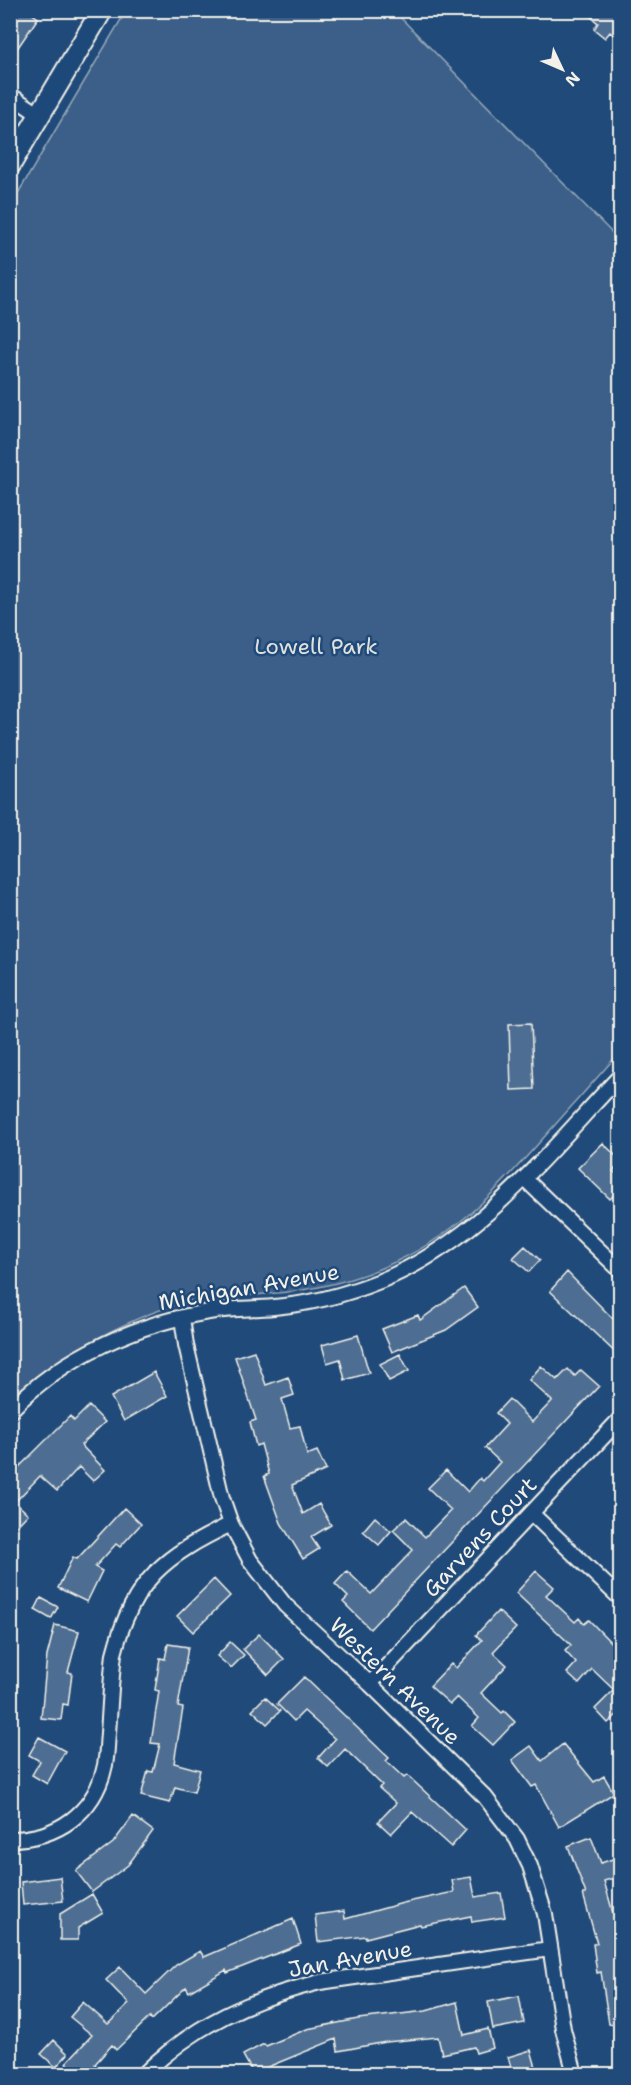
<svg xmlns="http://www.w3.org/2000/svg" width="631" height="2085" viewBox="0 0 631 2085" font-family="'Shantell Sans',sans-serif">
  <rect width="100%" height="100%" fill="#1f4a7a"/>
  <filter id="ink" filterUnits="userSpaceOnUse"><feTurbulence type="fractalNoise" baseFrequency=".0167" numOctaves="2"/><feDisplacementMap in="SourceGraphic" scale="12" xChannelSelector="R" yChannelSelector="G"/><feConvolveMatrix kernelMatrix="1 2 1 2 8 2 1 2 1" color-interpolation-filters="sRGB"/></filter>
  <g filter="url(#ink)">
    <path fill="#3a5f88" stroke="#97a8b8" stroke-width="1.5" d="M126 11H394L620 241V1052C598 1077 576 1101 554 1126 506 1180 464 1230 397 1261 356 1281 311 1291 266 1294 248 1296 230 1295 212 1297 146 1306 69 1350 18 1391L11 1384V205Z"/>
    <path fill="#4d6e92" stroke="#f4f1e8" stroke-width="1.5" d="M10 10H27L38 18 10 59Z
      M583 10H621V41L610 32 605 38 594 29 598 23Z
      M531 1023 534 1089 511 1090 509 1024Z
      M603 1143 621 1161V1163L613 1171 621 1178V1188L610 1199 578 1168Z
      M525 1246 540 1260 529 1272 513 1258Z
      M567 1272 621 1327V1358L550 1291Z
      M464 1288 478 1307 446 1330 392 1352 382 1329 418 1315 420 1320Z
      M358 1335 369 1373 345 1380 340 1359 327 1363 322 1345Z
      M254 1351 266 1385 288 1377 294 1395 282 1399 290 1428 300 1426 307 1455 317 1451 326 1470 292 1485 303 1514 319 1504 331 1525 311 1537 319 1549 303 1559 281 1523 264 1476 269 1474 261 1444 256 1446 250 1422 256 1420 235 1357Z
      M400 1354 409 1371 389 1381 380 1364Z
      M541 1366 557 1380 568 1369 575 1376 581 1370 599 1386 370 1629 343 1602 348 1597 335 1584 347 1571 371 1594 413 1550 393 1530 406 1518 425 1537 451 1510 428 1488 446 1470 468 1492 480 1478 483 1481 500 1462 485 1448 507 1424 496 1413 509 1399 532 1422 552 1401 529 1380Z
      M154 1372 167 1396 124 1421 111 1397Z
      M89 1406 105 1422 81 1445 105 1470 93 1481 79 1467 57 1491 40 1476 15 1502 28 1514 10 1533V1476L70 1416 74 1421Z
      M124 1508 141 1524 120 1547 116 1544 95 1567 102 1571 87 1602 58 1588 73 1557 77 1559Z
      M375 1517 391 1531 379 1545 363 1531Z
      M536 1571 554 1587 546 1595 575 1622 579 1618 584 1624 589 1620 621 1653V1711L608 1723 595 1709 614 1690 592 1669 579 1684 567 1673 576 1663 565 1651 571 1645 516 1593Z
      M214 1579 230 1596 193 1632 177 1616Z
      M41 1598 58 1607 51 1619 35 1610Z
      M498 1611 516 1628 493 1652 507 1665 481 1693 502 1713 504 1711 515 1722 493 1745 472 1726 479 1718 457 1697 450 1704 430 1686 451 1664 456 1668 482 1640 476 1635Z
      M55 1625 79 1631 68 1672 72 1673 68 1705 63 1704 61 1720 41 1718 47 1656Z
      M259 1634 284 1659 268 1675 243 1649Z
      M230 1642 244 1655 231 1668 217 1656Z
      M168 1644 188 1647 178 1707 183 1708 174 1763 200 1770 194 1792 175 1787 170 1803 141 1796 148 1771 153 1772 160 1744 151 1743 159 1691 155 1690 160 1658 165 1659Z
      M304 1677 389 1758 386 1761 404 1778 407 1775 466 1830 451 1847 412 1812 391 1834 378 1822 396 1803 379 1788 382 1785 345 1749 328 1767 318 1758 335 1739 304 1711 294 1721 277 1704Z
      M265 1697 280 1711 267 1724 252 1710Z
      M39 1737 65 1751 47 1784 32 1775 40 1761 29 1755Z
      M563 1744 594 1782 604 1776 614 1793 559 1827 536 1785 532 1787 512 1760 531 1746 542 1761Z
      M133 1816 153 1831 128 1865 92 1892 76 1871 113 1843Z
      M591 1837 601 1863 621 1856V1876L604 1881 615 1920 621 1974V2022L609 2024 601 1972 597 1973 593 1944 597 1943 583 1894H586L568 1846Z
      M60 1877 63 1901 23 1905 21 1882Z
      M471 1877 475 1897 501 1893 505 1917 472 1922 471 1916 421 1926 420 1924 366 1938V1936L318 1942 315 1915 344 1911 345 1919 403 1903 454 1892 452 1880Z
      M92 1894 103 1913 78 1928V1940H60V1914Z
      M293 1919 301 1944 227 1973 226 1970 189 1992 186 1987 152 2020 150 2017 116 2050 112 2045 95 2064 98 2068 92 2074H78L66 2063 92 2035 70 2017 83 2002 108 2024 129 2004 106 1980 120 1967 146 1994 176 1965 200 1951 204 1957Z
      M519 1996 524 2023 493 2029 488 2002Z
      M457 2002 464 2035 488 2029 493 2048 476 2053 474 2047 442 2054 438 2037 386 2042 338 2051 336 2039 253 2073 243 2055 264 2044 266 2046 307 2029 358 2019 426 2011Z
      M54 2040 68 2054 56 2067 41 2054Z
      M531 2050 538 2074H513L508 2057Z"/>
    <g fill="none" stroke-linecap="round" stroke-linejoin="round">
      <g stroke="#f4f1e8" stroke-width="18">
        <path id="street" d="M10 95 40 115
          M525 1179 620 1270
          M182 1318 186 1345 222 1498 231 1524 250 1560 285 1605 370 1684 485 1797 517 1839 530 1866 545 1914 563 2029 575 2074
          M10 1411C63 1355 140 1322 215 1311 235 1308 255 1309 274 1307 310 1304 347 1294 380 1281 480 1241 549 1151 620 1076
          M531 1513 620 1598
          M370 1684 620 1419
          M10 1839C57 1839 95 1813 105 1765 107 1755 107 1744 108 1733 110 1707 111 1680 114 1654 133 1579 165 1556 231 1524
          M144 2074C195 2024 251 1999 320 1982L550 1949"/>
      </g>
      <g stroke="#f4f1e8" stroke-width="24">
        <path id="secondary" d="M10 165 102 10"/>
      </g>
      <use href="#street" stroke="#1f4a7a" stroke-width="14"/>
      <use href="#secondary" stroke="#1f4a7a" stroke-width="20"/>
    </g>
  </g>
  <g text-anchor="middle" dominant-baseline="central" stroke-width="5" stroke-linejoin="round" paint-order="stroke">
    <g font-size="22" fill="#e1e2de" stroke="#1f4a7a">
      <text x="316" y="646">Lowell Park</text>
    </g>
    <g font-size="22" fill="#f4f1e8" stroke="#1f4a7a">
      <text transform="translate(249 1287) rotate(-10)">Michigan Avenue</text>
      <text transform="translate(480 1537) rotate(-47)">Garvens Court</text>
      <text transform="translate(395 1681) rotate(44)">Western Avenue</text>
      <text transform="translate(350 1959) rotate(-10)">Jan Avenue</text>
    </g>
  </g>
  <rect width="631" height="2085" fill="none" stroke="#1f4a7a" stroke-width="36"/>
  <rect x="18" y="18" width="595" height="2049" fill="none" stroke="#f4f1e8" stroke-width="2" filter="url(#ink)"/>
  <g transform="translate(562 69) rotate(134)" stroke="#1f4a7a" stroke-width="4.5" paint-order="stroke">
  <path d="M0-4.5L10 22L0 15L-10 22Z" fill="#f4f1e8"/>
  <text y="-9" font-size="16" font-weight="bold" text-anchor="middle" fill="#f4f1e8">N</text>
  </g>
</svg>
